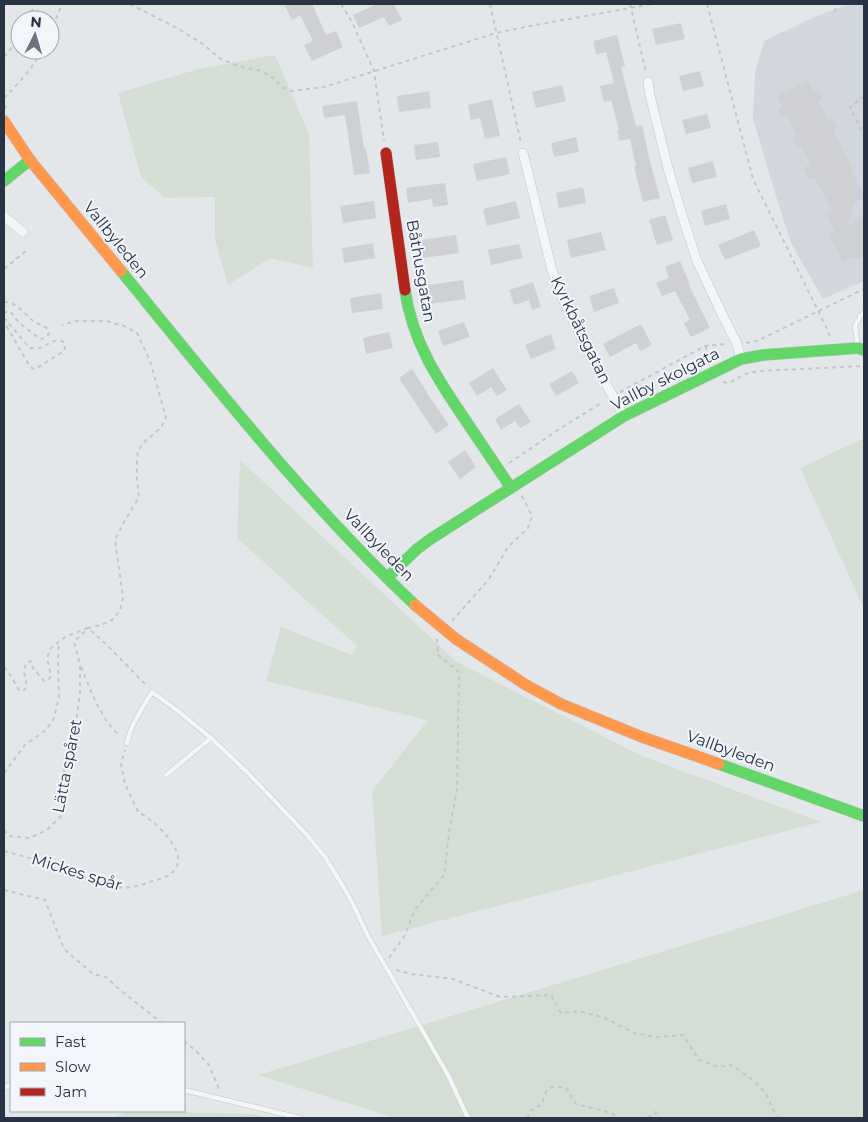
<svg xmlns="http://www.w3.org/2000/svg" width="868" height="1122" viewBox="0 0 868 1122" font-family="Montserrat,sans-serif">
  <rect width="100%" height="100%" fill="#e4e7ea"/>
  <path fill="#d2d6dd" d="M850 4H864V281L823 299 791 243 776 196 753 119 755 73 764 41 821 14Z"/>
  <path fill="#d5ded4" d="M275 55 309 134 313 268 270 258 228 285 215 239V197L165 198 141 177 118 93 198 69Z
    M864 438V609L800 468Z
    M240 460 457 662 642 756 821 822 382 936 372 791 428 720 266 681 281 627 352 655 357 646 237 538Z
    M864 890V1118H395L258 1075Z
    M129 1111 253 1114 269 1118H111Z"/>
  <path fill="#ced0d3" d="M284 4H312L326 35 336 31 343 47 312 61 304 45 313 41 300 15 292 20Z
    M377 4H394L402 20 389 26 384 17 359 28 353 15Z
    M681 23 685 39 656 45 652 29Z
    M617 35 625 66 621 67 636 126 642 125 650 162 660 198 643 202 634 167 636 166 630 139 619 141 617 130H619L611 100 604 102 600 86 614 83 606 52 596 55 593 41Z
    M700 71 704 86 683 91 679 76Z
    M808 81 814 91 818 89 823 98 818 101 829 121 833 119 837 127 833 130 853 169 851 170 864 196V198L854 203 847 226 864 217V256L855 260 853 257 843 262 829 234 835 232 826 213 832 210 815 178 812 179 811 178 809 179 804 169 806 167V166L811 164 801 145 797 147 793 138 797 136 787 116 783 118 778 109 782 107 777 96Z
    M562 85 566 101 536 108 532 92Z
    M429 91 431 108 399 112 397 96Z
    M492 99 500 136 485 139 480 118 471 120 468 105Z
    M357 101 364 149 366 148 370 173 354 175 345 115 324 118 322 106Z
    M707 114 711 128 686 134 682 120Z
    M576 137 579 152 554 157 551 143Z
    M438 142 440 157 416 160 414 145Z
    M506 157 510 174 477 181 473 164Z
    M713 161 717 177 692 183 688 168Z
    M445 183 448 205 433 207 432 199 408 203 406 188Z
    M583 187 586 203 559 208 556 193Z
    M374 201 376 218 343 223 340 206Z
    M516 201 520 218 487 226 483 209Z
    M726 204 730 219 705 226 701 211Z
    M665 215 673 240 657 245 649 220Z
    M754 230 761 246 725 260 718 245Z
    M601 232 606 250 571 258 567 240Z
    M456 235 459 253 423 258 421 240Z
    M373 243 375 258 344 263 342 248Z
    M519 244 523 258 491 265 488 250Z
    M680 261 690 285H689L710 328 691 337 684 323 690 320 675 291 662 296 656 283 669 278 665 267Z
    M463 280 466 299 430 304 428 285Z
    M533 282 541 307 532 310 529 300 514 305 509 290Z
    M614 288 619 303 594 312 589 296Z
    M381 293 383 309 352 313 350 298Z
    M464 322 470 337 443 346 438 331Z
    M641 324 652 345 640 351 636 343 610 357 603 344Z
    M389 332 393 348 366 354 363 338Z
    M551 334 556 349 531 359 525 345Z
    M493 368 507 390 497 396 491 387 477 396 469 383Z
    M412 369 427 392H426L449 425 436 434 399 378Z
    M572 371 579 383 556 396 549 384Z
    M519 404 531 422 520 428 515 421 501 430 495 419Z
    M465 450 476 467 460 479 448 462Z"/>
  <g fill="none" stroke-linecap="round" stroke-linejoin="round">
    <g stroke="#c2c5c8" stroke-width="5.5">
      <path id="lane" d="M858 348 855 326 861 315 864 313
        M127 743C131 724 142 709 152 692L178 711 211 738 248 773 307 835 325 857 344 888 353 904 368 936 448 1075 468 1118
        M166 775 211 738
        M4 1088 11 1084
        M184 1090 300 1118"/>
    </g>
    <g stroke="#c2c5c8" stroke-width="10">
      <path id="street" d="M648 82 650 95 668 168 682 215 697 261 721 312 737 344 741 359
        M523 153 552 270 562 297 591 357 624 416
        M4 216 23 232"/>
    </g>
    <g stroke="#c2c5c8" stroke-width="12">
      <path id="fast" d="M4 181 30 160
        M121 271C215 386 307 503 415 605
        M405 290C412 341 438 380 466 421 481 443 496 466 511 488
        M387 578 417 549 432 538 624 416 741 359 763 355 858 348 864 350
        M719 764 864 816"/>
    </g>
    <g stroke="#c2c5c8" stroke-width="12">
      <path id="slow" d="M4 121 30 160 121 271
        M415 605 456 639 526 685 561 704 642 737 719 764"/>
    </g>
    <g stroke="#c2c5c8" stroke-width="12">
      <path id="jam" d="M386 153 405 290"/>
    </g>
    <path stroke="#c2c5ca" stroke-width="2" stroke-dasharray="4 4" stroke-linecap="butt" d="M130 4 175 27 203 44 219 58 238 66 261 71 272 77 282 87 292 91 324 87 496 33 530 26 652 4
      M341 4 352 22 374 71 384 141
      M490 4 521 143
      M630 4 646 72
      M707 4 753 179 828 331 830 338
      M835 12 836 4
      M28 20 35 4
      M50 34 62 4
      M4 57 12 47 20 36
      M864 96 850 107 864 136
      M4 98C18 84 33 68 42 50
      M4 105 7 109
      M4 269 27 250
      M4 302C16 302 23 312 32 320 36 323 41 325 47 328L49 333 47 337C44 338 42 340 39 338 37 337 21 324 19 323 15 318 14 314 8 311L4 313V318L30 348C32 348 36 349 39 348 48 346 54 337 64 342L65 347 64 351 37 368 33 369 29 365 4 322
      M746 343 757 341 864 289
      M705 346 712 360
      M723 382 729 383 745 374 758 371 864 366
      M620 392 705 346 727 344
      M509 463 564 426 603 402
      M452 621 489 579 508 547 528 528 532 516 521 494
      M4 667 11 676 19 690 23 691 27 687 24 672 26 663 31 661 33 668 44 681 50 678 51 675 47 658 51 648 65 637 88 628 106 644 147 686
      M81 667C91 691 100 718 120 736
      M4 773 25 745 46 730 54 718 59 697 58 662 59 642
      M4 830 9 836 29 838 47 830 61 816 66 791 64 774 65 761 72 744 76 724 80 692V665L74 642 88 628 101 625 112 620 120 611 123 597 115 540 124 522 139 497 137 481V459L138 451 143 443 156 432 162 426 166 417 150 361 137 333 124 326 106 321H75L62 325
      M4 851C26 857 48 863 70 871 85 877 100 885 117 887 128 889 139 886 150 882 159 879 171 877 176 868 187 850 153 819 138 812L125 784 121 764 125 750
      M4 890 45 900 64 949 93 974 106 977 120 990 162 1023
      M389 958 405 935 414 911 444 875 450 826 457 790 459 672 438 655 437 638
      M396 970 411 974 453 979 500 997 551 995 561 1013 579 1011 605 1018 634 1033 657 1037 683 1035 699 1060 719 1067 731 1065 749 1077 765 1092 777 1118
      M184 1041 196 1051 209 1065 220 1091
      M528 1118 529 1111C533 1109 537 1108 540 1105 544 1101 543 1098 545 1094 548 1085 558 1086 566 1088L576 1104 612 1113 617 1118
      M648 1118 654 1112 661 1118"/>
    <use href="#lane" stroke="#f3f5f6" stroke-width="4.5"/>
    <use href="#street" stroke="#f3f5f6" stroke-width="9"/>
    <use href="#fast" stroke="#63d668" stroke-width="11"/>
    <use href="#slow" stroke="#ff974d" stroke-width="11"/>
    <use href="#jam" stroke="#b3261e" stroke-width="11"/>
  </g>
  <g text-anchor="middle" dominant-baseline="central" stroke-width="4" stroke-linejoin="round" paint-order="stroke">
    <g font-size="16" fill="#283446" stroke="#f2f5f9">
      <text transform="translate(116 240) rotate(51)">Vallbyleden</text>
      <text transform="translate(421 271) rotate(80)">Båthusgatan</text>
      <text transform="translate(581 330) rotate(64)">Kyrkbåtsgatan</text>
      <text transform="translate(665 379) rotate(-27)">Vallby skolgata</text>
      <text transform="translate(379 545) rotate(46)">Vallbyleden</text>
      <text transform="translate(731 751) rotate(20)">Vallbyleden</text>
      <text transform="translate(67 766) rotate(-79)">Lätta spåret</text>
      <text transform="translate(77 872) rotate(17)">Mickes spår</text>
    </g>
  </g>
  <rect width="868" height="1122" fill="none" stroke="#283446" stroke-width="10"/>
  <rect x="10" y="1022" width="175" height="90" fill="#f2f5f9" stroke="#a1a8b1"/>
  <rect x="20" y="1038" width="25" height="8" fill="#63d668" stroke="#a1a8b1"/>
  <text x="55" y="1047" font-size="15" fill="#283446">Fast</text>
  <rect x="20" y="1063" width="25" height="8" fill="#ff974d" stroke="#a1a8b1"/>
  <text x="55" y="1072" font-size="15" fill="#283446">Slow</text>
  <rect x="20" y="1088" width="25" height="8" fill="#b3261e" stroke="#a1a8b1"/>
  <text x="55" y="1097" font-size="15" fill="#283446">Jam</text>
  <g transform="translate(35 35) rotate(5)"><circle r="24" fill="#f2f5f9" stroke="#a1a8b1"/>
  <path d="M0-4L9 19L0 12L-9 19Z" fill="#6a737f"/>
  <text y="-8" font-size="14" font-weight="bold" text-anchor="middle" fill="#283446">N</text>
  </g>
</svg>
